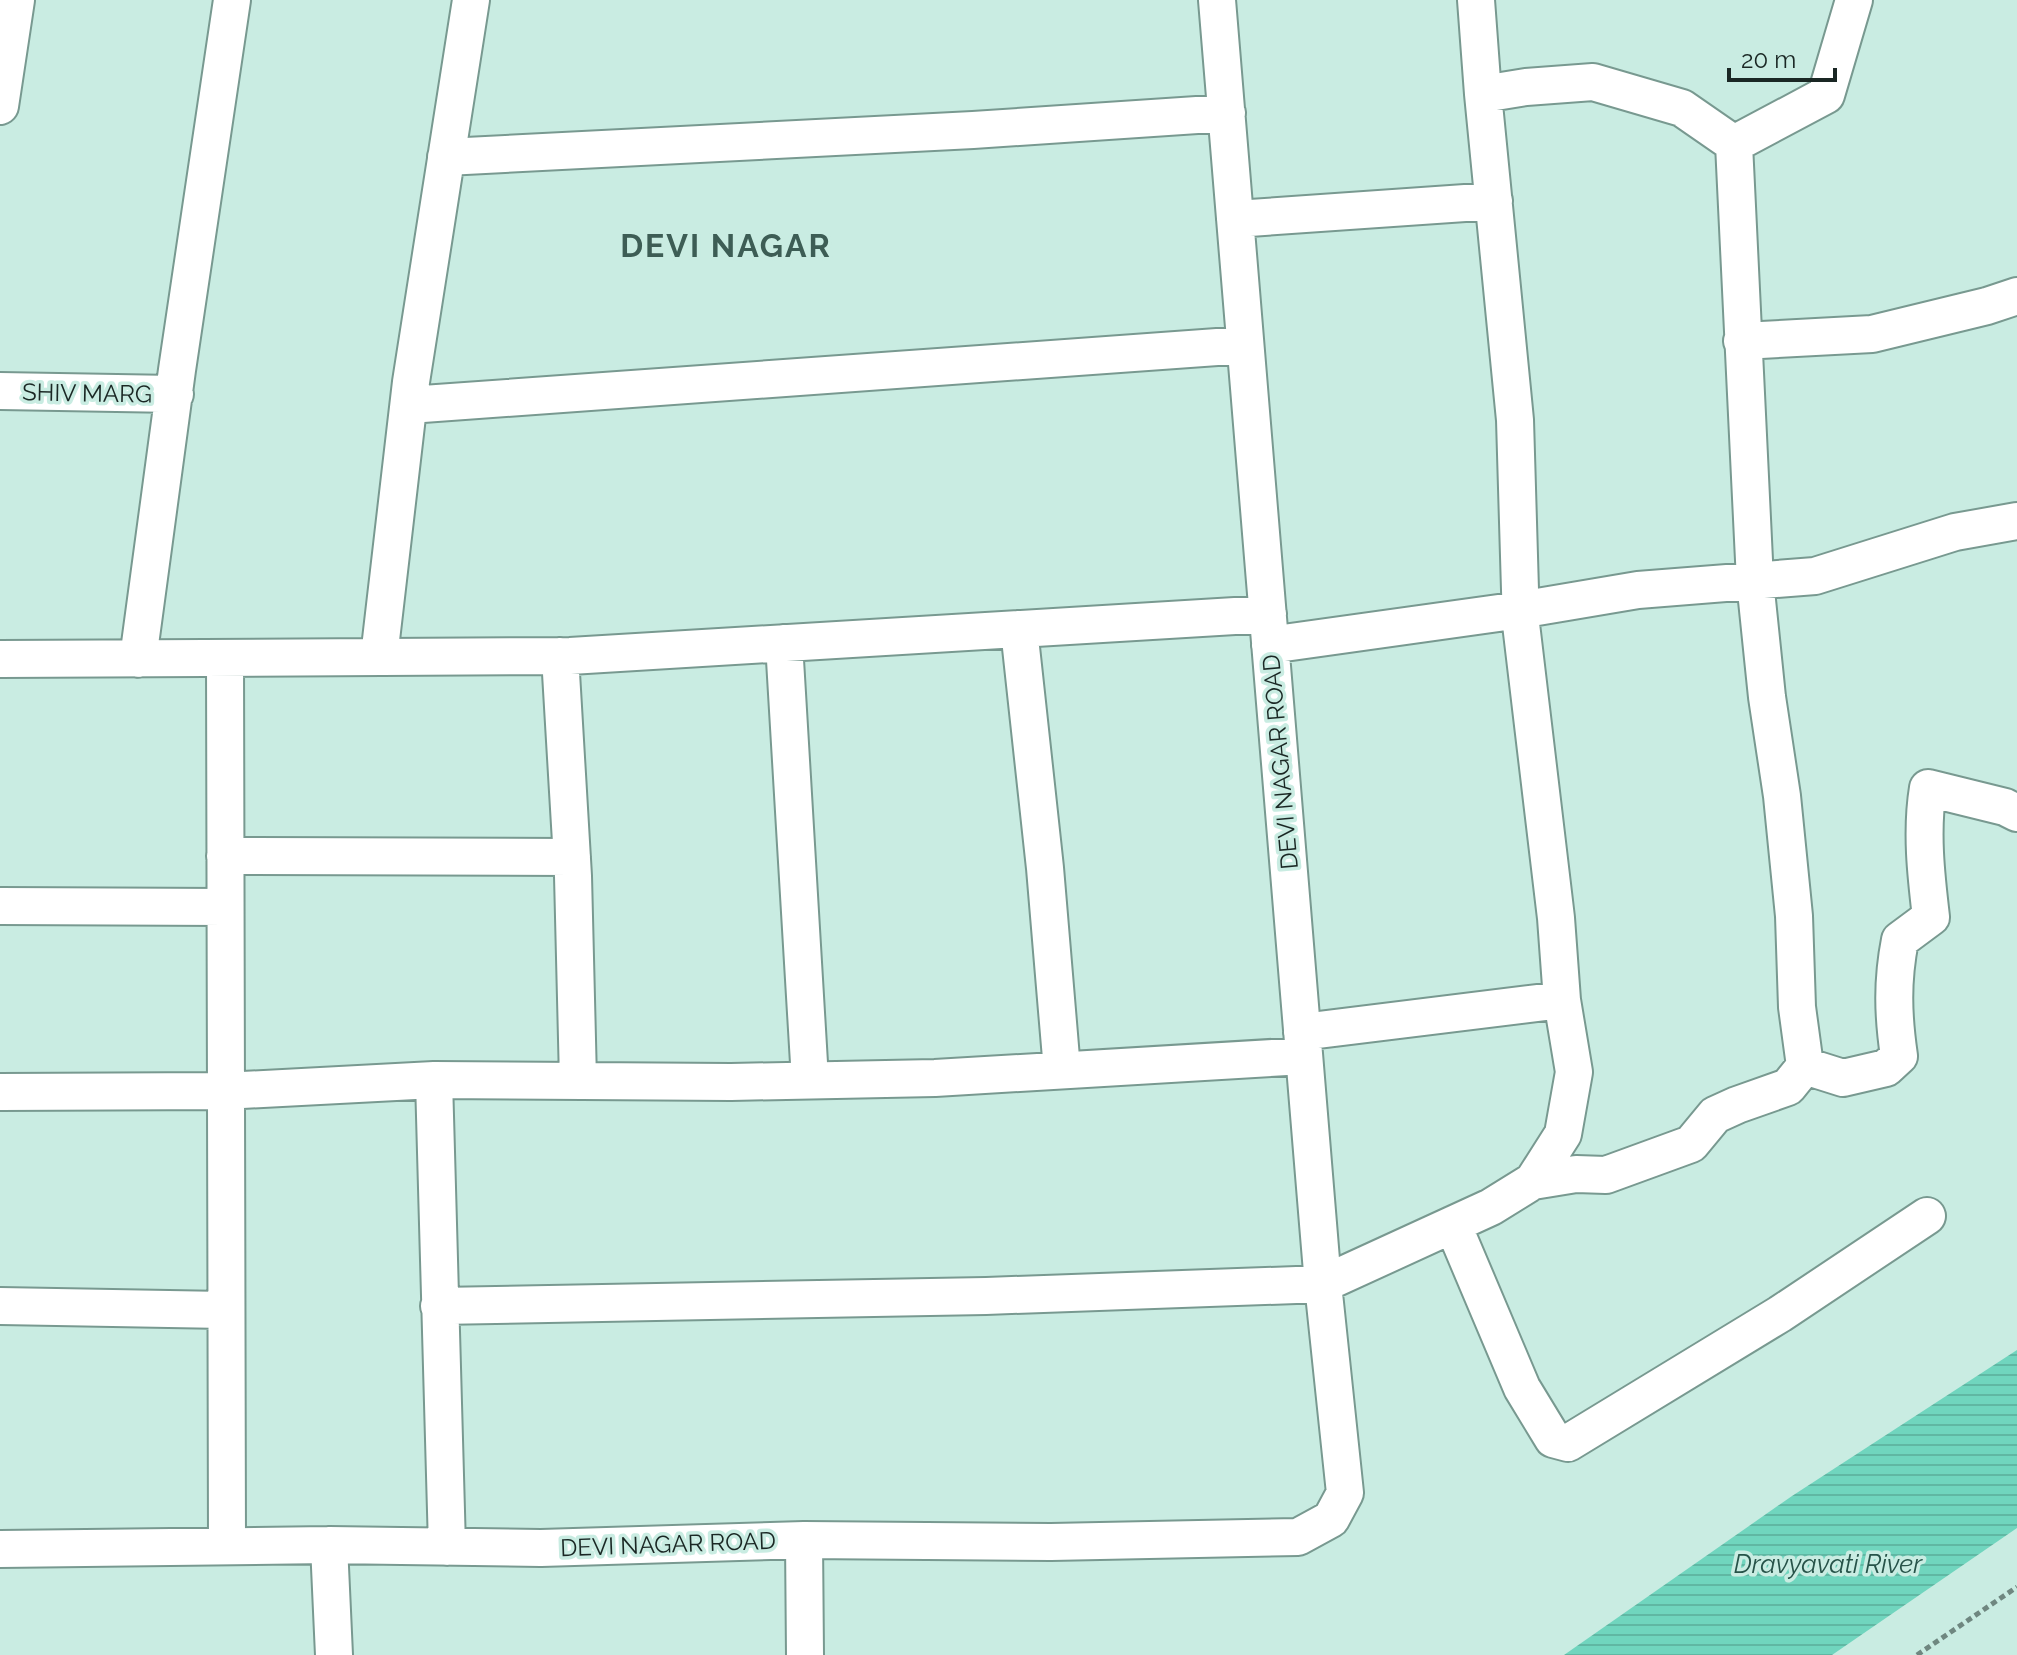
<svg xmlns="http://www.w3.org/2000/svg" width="2017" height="1655" viewBox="0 0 2017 1655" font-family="Raleway,sans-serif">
  <defs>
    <pattern id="water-rules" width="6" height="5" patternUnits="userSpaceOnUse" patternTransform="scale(2)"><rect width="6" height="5" fill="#70d5be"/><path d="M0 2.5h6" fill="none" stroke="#60b7a3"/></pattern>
  </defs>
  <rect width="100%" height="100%" fill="#c9ece2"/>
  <path fill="url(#water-rules)" d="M2017 1350V1528L1832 1655H1564L1792 1496Z"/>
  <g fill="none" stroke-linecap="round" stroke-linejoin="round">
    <g stroke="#789990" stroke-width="40">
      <path id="street" d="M1483 94 1526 87 1593 82 1682 108 1734 144
        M0 106 16 0
        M446 157 973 130 1227 113
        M1235 219 1494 201
        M1742 341 1872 334 1987 306 2017 296
        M0 391 175 394
        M409 405 1245 345
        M1019 629 1045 868 1062 1070
        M784 643 810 1080
        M1270 645 1520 610 1638 590 1815 576 1955 532 2017 521
        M560 656 573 876 578 1080
        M379 657 411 382 471 0
        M225 658 227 1546
        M0 659 570 656 1268 614
        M138 659 177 370 232 0
        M225 856 572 857
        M0 906 225 907
        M1302 1032 1562 1000
        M1805 1066 1843 1078 1886 1068 1899 1056C1893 1015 1892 981 1900 940L1931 917C1926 875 1921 831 1928 788L2005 807 2017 813
        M434 1080 447 1547
        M0 1092 224 1091 434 1080 731 1082 935 1078 1304 1056
        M1533 1181 1576 1174 1606 1175 1691 1144 1715 1115 1737 1105 1788 1087 1805 1066 1797 1007 1794 916 1782 796 1767 697 1755 581 1734 144 1826 95 1854 0
        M1453 1225 1522 1388 1553 1439 1568 1443 1780 1314 1927 1216
        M0 1306 225 1310
        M439 1306 986 1296 1323 1284 1491 1207 1533 1181 1563 1134 1574 1072 1562 1000 1556 918 1521 624 1515 420 1483 94 1476 0
        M804 1540 805 1655
        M329 1545 334 1655
        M0 1549 329 1545 541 1548 804 1540 1051 1542 1298 1537 1331 1519 1345 1493 1323 1284 1217 0"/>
    </g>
    <path stroke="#6f8780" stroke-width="5" stroke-dasharray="6 4" stroke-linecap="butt" d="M1917 1655 2017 1587"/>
    <use href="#street" stroke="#fff" stroke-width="36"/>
  </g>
  <g text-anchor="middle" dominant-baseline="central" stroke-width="7" stroke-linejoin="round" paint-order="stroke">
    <g font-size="24" fill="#1a2724" stroke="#c9ece2">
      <text transform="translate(87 393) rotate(1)">SHIV MARG</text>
      <text transform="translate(1280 762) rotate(-95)">DEVI NAGAR ROAD</text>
      <text transform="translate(668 1544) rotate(-2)">DEVI NAGAR ROAD</text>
    </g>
    <g font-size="26" font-style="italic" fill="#275349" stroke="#c9ece2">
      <text x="1828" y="1564">Dravyavati River</text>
    </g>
    <g font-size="32" font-weight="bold" letter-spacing="2" fill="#3d5d55" stroke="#c9ece2">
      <text x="726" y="245">DEVI NAGAR</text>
    </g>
  </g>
  <path d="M1729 68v12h106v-12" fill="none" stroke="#1a2724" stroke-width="4"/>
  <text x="1741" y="68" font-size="24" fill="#1a2724" stroke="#c9ece2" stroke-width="6" paint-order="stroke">20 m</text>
</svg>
